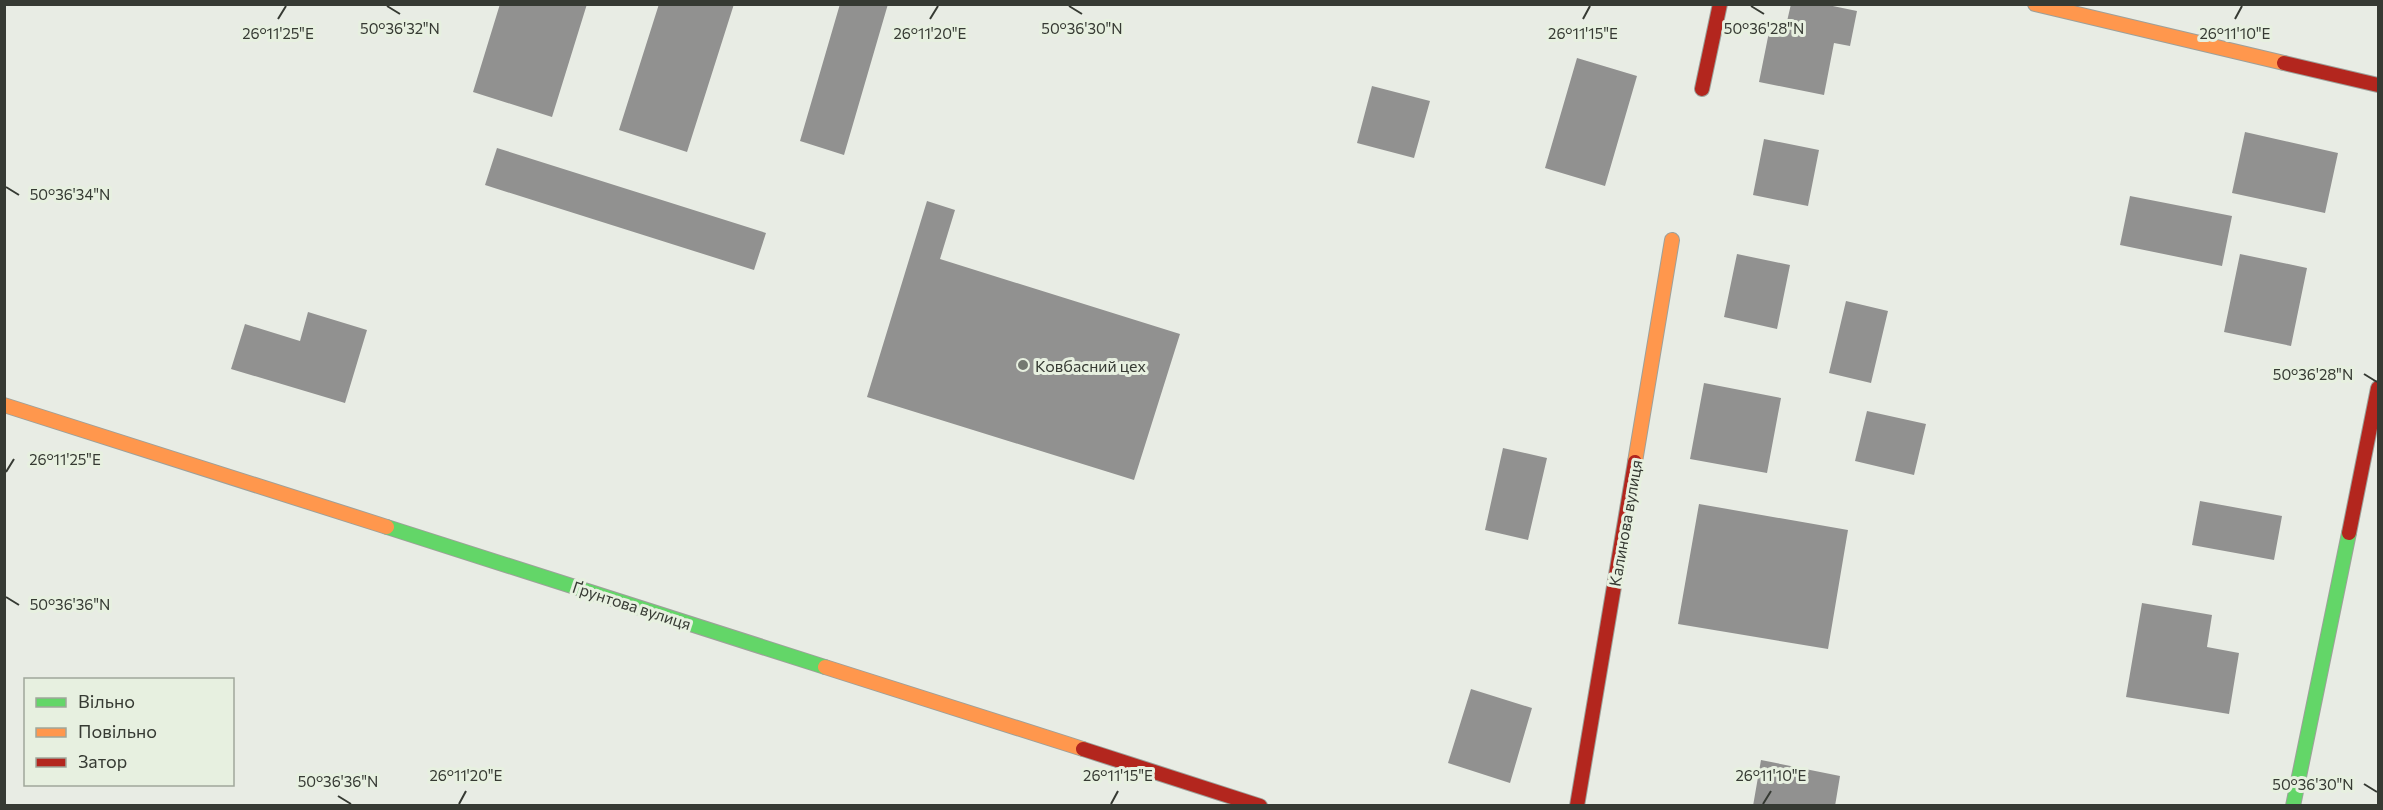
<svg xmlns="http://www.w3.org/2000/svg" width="2383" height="810" viewBox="0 0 2383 810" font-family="Commissioner,sans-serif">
  <rect width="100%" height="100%" fill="#e8ece4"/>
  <path fill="#919190" d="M500 4H587L552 117 473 92Z
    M659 4H734L687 152 619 130Z
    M840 4H888L844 155 800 141Z
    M1791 4H1823L1857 11 1850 46 1834 43 1824 95 1759 82 1770 27 1785 30Z
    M1577 58 1637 76 1605 186 1545 168Z
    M1372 86 1430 101 1414 158 1357 143Z
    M2245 132 2338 153 2325 213 2232 193Z
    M1764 139 1819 150 1808 206 1753 195Z
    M497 148 766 233 754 270 485 185Z
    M2130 196 2232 216 2222 266 2120 245Z
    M927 201 955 210 940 259 1180 334 1134 480 867 397Z
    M1737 254 1790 265 1777 329 1724 317Z
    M2240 254 2307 268 2291 346 2224 332Z
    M1846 301 1888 311 1871 383 1829 373Z
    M308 312 367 330 345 403 231 369 245 324 300 341Z
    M1704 383 1781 398 1767 473 1690 459Z
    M1867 411 1926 424 1914 475 1855 461Z
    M1503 448 1547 458 1528 540 1485 530Z
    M2200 501 2282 516 2274 560 2192 545Z
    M1699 504 1848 530 1828 649 1678 624Z
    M2142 603 2212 615 2207 647 2239 653 2229 714 2126 697Z
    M1471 689 1532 708 1510 783 1448 763Z
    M1761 760 1840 776 1835 806H1753Z"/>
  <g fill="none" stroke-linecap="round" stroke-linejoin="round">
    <g stroke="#9da09a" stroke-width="16">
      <path id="fast" d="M387 527 825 667
        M2293 806 2349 533"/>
    </g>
    <g stroke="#9da09a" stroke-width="16">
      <path id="slow" d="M2035 4 2284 63
        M4 405 387 527
        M1635 462 1672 240
        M825 667 1083 749"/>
    </g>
    <g stroke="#9da09a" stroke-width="16">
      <path id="jam" d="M2284 63 2378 85
        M1702 89 1720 4
        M2349 533 2378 388
        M1083 749 1260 806
        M1577 806 1635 462"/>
    </g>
    <use href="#fast" stroke="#63d668" stroke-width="14"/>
    <use href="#slow" stroke="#ff974d" stroke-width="14"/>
    <use href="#jam" stroke="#b3261e" stroke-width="14"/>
  </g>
  <path fill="none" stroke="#363a33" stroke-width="2" d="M387 6 400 14M1069 6 1082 14M1751 6 1764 14M278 19 286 6M930 19 938 6M1583 19 1590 6M2235 19 2242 6M6 187 19 195M2364 374 2377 382M6 472 14 459M6 597 19 605M2364 784 2377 792M338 796 351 804M459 804 466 791M1111 804 1118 791M1763 804 1771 791"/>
  <circle fill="#747871" stroke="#e7f0e0" stroke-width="2" cx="1023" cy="365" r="6"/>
  <g text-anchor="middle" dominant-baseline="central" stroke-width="6" stroke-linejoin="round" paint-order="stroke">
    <g font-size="16" fill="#363a33" stroke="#e7f0e0" text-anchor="start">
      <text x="1035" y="365">Ковбасний цех</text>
    </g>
    <g font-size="16" fill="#363a33" stroke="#e7f0e0">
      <text transform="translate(1625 523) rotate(-80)">Калинова вулиця</text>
      <text transform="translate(632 605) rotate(18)">Ґрунтова вулиця</text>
    </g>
  </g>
  <g font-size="15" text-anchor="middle" fill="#363a33" stroke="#e7f0e0" stroke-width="6" stroke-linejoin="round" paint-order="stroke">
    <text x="400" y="34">50°36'32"N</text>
    <text x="1082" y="34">50°36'30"N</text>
    <text x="1764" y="34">50°36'28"N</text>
    <text x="278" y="39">26°11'25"E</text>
    <text x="1583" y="39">26°11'15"E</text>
    <text x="930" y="39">26°11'20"E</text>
    <text x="2235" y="39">26°11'10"E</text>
    <text x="70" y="200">50°36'34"N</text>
    <text x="2313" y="380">50°36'28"N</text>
    <text x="65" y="465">26°11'25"E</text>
    <text x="70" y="610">50°36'36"N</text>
    <text x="466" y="781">26°11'20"E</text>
    <text x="1118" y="781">26°11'15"E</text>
    <text x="1771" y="781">26°11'10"E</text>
    <text x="338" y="787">50°36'36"N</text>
    <text x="2313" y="790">50°36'30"N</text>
  </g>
  <rect width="2383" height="810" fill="none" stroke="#363a33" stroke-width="12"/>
  <rect x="24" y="678" width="210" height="108" fill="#e7f0e0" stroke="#a0a79b" stroke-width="1.5"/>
  <rect x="36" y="698" width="30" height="9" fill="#63d668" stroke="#a0a79b" stroke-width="1.5"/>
  <text x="78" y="708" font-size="18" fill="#363a33">Вільно</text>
  <rect x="36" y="728" width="30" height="9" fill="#ff974d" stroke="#a0a79b" stroke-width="1.5"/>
  <text x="78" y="738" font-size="18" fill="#363a33">Повільно</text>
  <rect x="36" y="758" width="30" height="9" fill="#b3261e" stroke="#a0a79b" stroke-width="1.5"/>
  <text x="78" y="768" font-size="18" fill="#363a33">Затор</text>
</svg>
